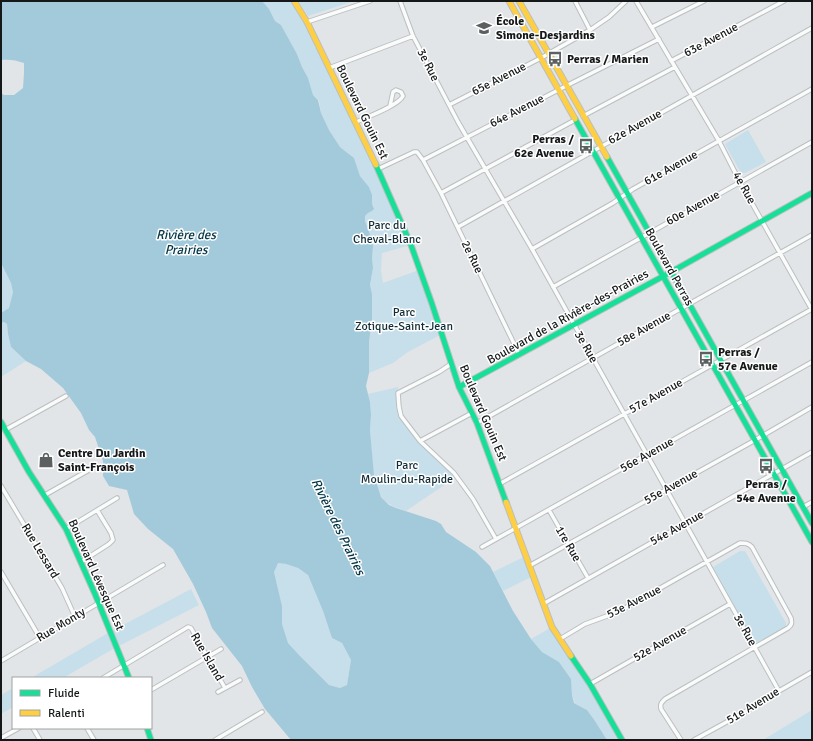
<svg xmlns="http://www.w3.org/2000/svg" width="813" height="741" viewBox="0 0 813 741" font-family="Signika,sans-serif">
  <rect width="100%" height="100%" fill="#e1e5e7"/>
  <path fill="#c6dfea" d="M262 1H295L307 22 315 48H317L329 68 411 245 382 253 381 271 383 283 419 270 442 334 408 352 393 363 369 373V342L372 319V294L370 285 373 268 372 258 373 247 365 221V216L368 213 372 211 374 206 372 203 369 187 360 176 354 158 340 147 329 130 321 113 319 100 313 95 308 78 302 67 297 54 281 25 275 21 269 10Z
    M298 1H354L308 16Z
    M748 130 766 162 745 173H741L725 144Z
    M1 263 11 283 13 292 9 308 1 313Z
    M4 322 7 324 8 334 11 347 26 361 1 377V323Z
    M398 387V393L399 407 406 424 456 477 406 511C396 508 385 504 380 494L374 475 373 466 370 430 371 415 370 402 368 394Z
    M740 551H745L786 623V627L755 644 713 567Z
    M526 556 533 576 503 591 493 572Z
    M277 563 286 564 298 568 308 575 323 611 332 638 342 643 351 660 347 685 340 688 329 685 299 655 288 643 282 624V606L274 572Z
    M191 589 199 605 113 649 63 678H31L108 633Z
    M552 627 623 740H607L595 721 587 710 575 703 572 695 571 679 559 662 542 652 531 639Z
    M13 688V707L1 714V695Z
    M812 710V740H763Z"/>
  <path fill="#a3cadb" fill-rule="evenodd" d="M1 1H262L269 9 275 21 281 25 297 54 302 67 308 78 313 95 318 100 321 113 329 130 340 147 354 158 360 176 369 187 372 195V203L374 209 372 211 368 213 365 216V221L372 240 373 247 372 258 373 268 370 285 372 294V319L369 342V373L366 386 370 402 371 415 370 430 374 475 381 497 389 505 396 508 436 521 441 524 446 532 476 552 490 566 513 611 531 639 542 652 559 662 571 679 572 695 574 703 587 710 595 721 607 740H291L265 709 252 687 242 666 212 628 206 612 193 584 173 549 148 529 134 514 127 490 109 486 103 476V461L95 437 89 430 81 413 63 388 41 369 26 361 11 347 8 334 7 324 4 322 1 323V313L9 308 13 292 11 283 1 263V93L4 95H14L23 88 24 73V63C16 60 9 59 1 60ZM278 563 286 564 298 568 308 575 323 611 332 638 342 643 351 660 347 685 340 688 329 685 299 655 288 643 282 624V606L274 572Z"/>
  <g fill="none" stroke-linecap="round" stroke-linejoin="round">
    <g stroke="#bcbfc0" stroke-width="5.5">
      <path id="street" d="M400 1 413 36 458 122 532 249 779 691
        M575 1 590 30
        M307 22 370 1
        M652 27 704 1
        M671 61 784 1
        M675 67 719 141 740 182 812 310
        M329 68 413 36
        M449 105 541 58 590 30 609 17 626 1
        M583 116 675 67 636 1
        M356 122C367 117 398 106 403 96L401 92 396 90 393 92 390 106
        M423 160 441 193 519 354
        M378 169 414 152H417L423 160 566 86 659 39
        M441 193 575 120
        M458 227 812 28
        M532 249 613 203 633 189 812 89
        M553 287 812 142
        M451 364 439 372 398 393 399 407 401 416 404 420 420 441 454 473 473 499 496 539
        M477 423 812 235
        M5 430 66 396
        M420 441 472 413
        M501 483 812 309
        M1 486 62 588 75 617
        M45 495 96 466
        M803 507 812 502
        M549 510 588 578
        M66 529 117 498
        M482 547 812 362
        M81 562 109 544 113 540 111 533 97 510
        M529 566 750 443 812 407
        M1 572 40 638
        M543 604 812 452
        M560 639 585 624 618 612 740 543C745 543 748 543 752 547L791 618C792 623 792 625 788 628L665 699C661 703 660 704 661 709L681 740
        M1 661 163 565
        M103 678 188 627 191 628 225 688
        M590 684 730 604
        M151 690 221 649
        M218 692 240 680
        M33 728 40 740
        M87 728 94 740
        M1 738 19 728
        M215 740 262 712
        M694 740 743 713 779 691 812 672"/>
    </g>
    <g stroke="#bcbfc0" stroke-width="7">
      <path id="fast" d="M575 119 812 542
        M607 157 812 523
        M376 165 411 245 432 304 459 387 477 423 506 502
        M459 387 671 272 812 193
        M1 422 29 472 66 529 95 594 129 678
        M571 656 590 684 622 740
        M147 728 151 740"/>
    </g>
    <g stroke="#bcbfc0" stroke-width="7">
      <path id="slow" d="M294 1 307 22 376 165
        M509 1 575 119
        M519 1 607 157
        M506 502 552 627 571 656"/>
    </g>
    <use href="#street" stroke="#fafbfb" stroke-width="3.5"/>
    <use href="#fast" stroke="#16e098" stroke-width="5"/>
    <use href="#slow" stroke="#ffcf43" stroke-width="5"/>
  </g>
  <defs>
    <g id="school-bare" transform="scale(1.2)"><path d="M0-5L7-2L0 1L-7-2ZM-4 1L0 2.5L4 1V4Q0 6-4 4Z" fill="#5c6061" stroke="#fff" stroke-width="2.5" paint-order="stroke"/></g>
    <g id="bus-bare" transform="scale(1.2)"><path d="M-5-6H5V4H4V6H2V4H-2V6H-4V4H-5ZM-3.5-4V0h7V-4ZM-3.5 1.2v1.5H-2V1.2ZM2 1.2v1.5H3.5V1.2Z" fill="#5c6061" stroke="#fff" stroke-width="2.5" paint-order="stroke"/></g>
    <g id="shop-bare" transform="scale(1.2)"><path d="M-5-2.5h2.3a2.7 3.5 0 0 1 5.4 0H5L5.5 6h-11ZM-1.5-2.5h3a1.5 2.3 0 0 0-3 0Z" fill="#5c6061" stroke="#fff" stroke-width="2.5" paint-order="stroke"/></g>
  </defs>
  <g fill-rule="evenodd">
    <use href="#school-bare" x="484" y="28"/>
    <use href="#bus-bare" x="555" y="59"/>
    <use href="#bus-bare" x="586" y="146"/>
    <use href="#bus-bare" x="706" y="359"/>
    <use href="#shop-bare" x="46" y="460"/>
    <use href="#bus-bare" x="766" y="466"/>
  </g>
  <g text-anchor="middle" dominant-baseline="central" stroke-width="3" stroke-linejoin="round" paint-order="stroke">
    <g font-size="12" font-weight="bold" fill="#151819" stroke="#fff" text-anchor="start">
      <text x="496" y="21">École<tspan x="496" dy="14">Simone-Desjardins</tspan></text>
      <text x="567" y="59">Perras / Marien</text>
      <text x="574" y="139" text-anchor="end">Perras /<tspan x="574" dy="14">62e Avenue</tspan></text>
      <text x="718" y="352">Perras /<tspan x="718" dy="14">57e Avenue</tspan></text>
      <text x="58" y="453">Centre Du Jardin<tspan x="58" dy="14">Saint-François</tspan></text>
      <text x="766" y="484" text-anchor="middle">Perras /<tspan x="766" dy="14">54e Avenue</tspan></text>
    </g>
    <g font-size="12" fill="#151819" stroke="#fff">
      <text transform="translate(711 40) rotate(-28)">63e Avenue</text>
      <text transform="translate(428 65) rotate(63)">3e Rue</text>
      <text transform="translate(499 79) rotate(-27)">65e Avenue</text>
      <text transform="translate(517 111) rotate(-27)">64e Avenue</text>
      <text transform="translate(362 112) rotate(64)">Boulevard Gouin Est</text>
      <text transform="translate(635 127) rotate(-29)">62e Avenue</text>
      <text transform="translate(671 168) rotate(-29)">61e Avenue</text>
      <text transform="translate(744 188) rotate(61)">4e Rue</text>
      <text transform="translate(693 208) rotate(-29)">60e Avenue</text>
      <text transform="translate(472 257) rotate(64)">2e Rue</text>
      <text transform="translate(669 267) rotate(61)">Boulevard Perras</text>
      <text transform="translate(568 317) rotate(-29)">Boulevard de la Rivière-des-Prairies</text>
      <text transform="translate(644 329) rotate(-29)">58e Avenue</text>
      <text transform="translate(586 347) rotate(60)">3e Rue</text>
      <text transform="translate(656 396) rotate(-29)">57e Avenue</text>
      <text transform="translate(483 413) rotate(67)">Boulevard Gouin Est</text>
      <text transform="translate(647 455) rotate(-29)">56e Avenue</text>
      <text transform="translate(671 487) rotate(-29)">55e Avenue</text>
      <text transform="translate(677 528) rotate(-29)">54e Avenue</text>
      <text transform="translate(568 544) rotate(60)">1re Rue</text>
      <text transform="translate(40 551) rotate(59)">Rue Lessard</text>
      <text transform="translate(96 575) rotate(66)">Boulevard Lévesque Est</text>
      <text transform="translate(634 602) rotate(-27)">53e Avenue</text>
      <text transform="translate(61 625) rotate(-31)">Rue Monty</text>
      <text transform="translate(745 630) rotate(61)">3e Rue</text>
      <text transform="translate(660 644) rotate(-30)">52e Avenue</text>
      <text transform="translate(207 657) rotate(60)">Rue Island</text>
      <text transform="translate(753 706) rotate(-31)">51e Avenue</text>
    </g>
    <g font-size="12" fill="#122d38" stroke="#fff">
      <text x="387" y="225">Parc du<tspan x="387" dy="14">Cheval-Blanc</tspan></text>
      <text x="404" y="312">Parc<tspan x="404" dy="14">Zotique-Saint-Jean</tspan></text>
      <text x="407" y="465">Parc<tspan x="407" dy="14">Moulin-du-Rapide</tspan></text>
    </g>
    <g font-size="13" font-style="italic" fill="#043647" stroke="#fff">
      <text x="186" y="235">Rivière des<tspan x="186" dy="15">Prairies</tspan></text>
      <text transform="translate(338 527) rotate(64)">Rivière des Prairies</text>
    </g>
  </g>
  <rect width="813" height="741" fill="none" stroke="#151819" stroke-width="4"/>
  <rect x="12" y="677" width="140" height="52" fill="#ffffff" stroke="#a1a3a3"/>
  <rect x="20" y="690" width="20" height="6" fill="#16e098" stroke="#a1a3a3"/>
  <text x="48" y="697" font-size="12" fill="#151819">Fluide</text>
  <rect x="20" y="710" width="20" height="6" fill="#ffcf43" stroke="#a1a3a3"/>
  <text x="48" y="717" font-size="12" fill="#151819">Ralenti</text>
</svg>
